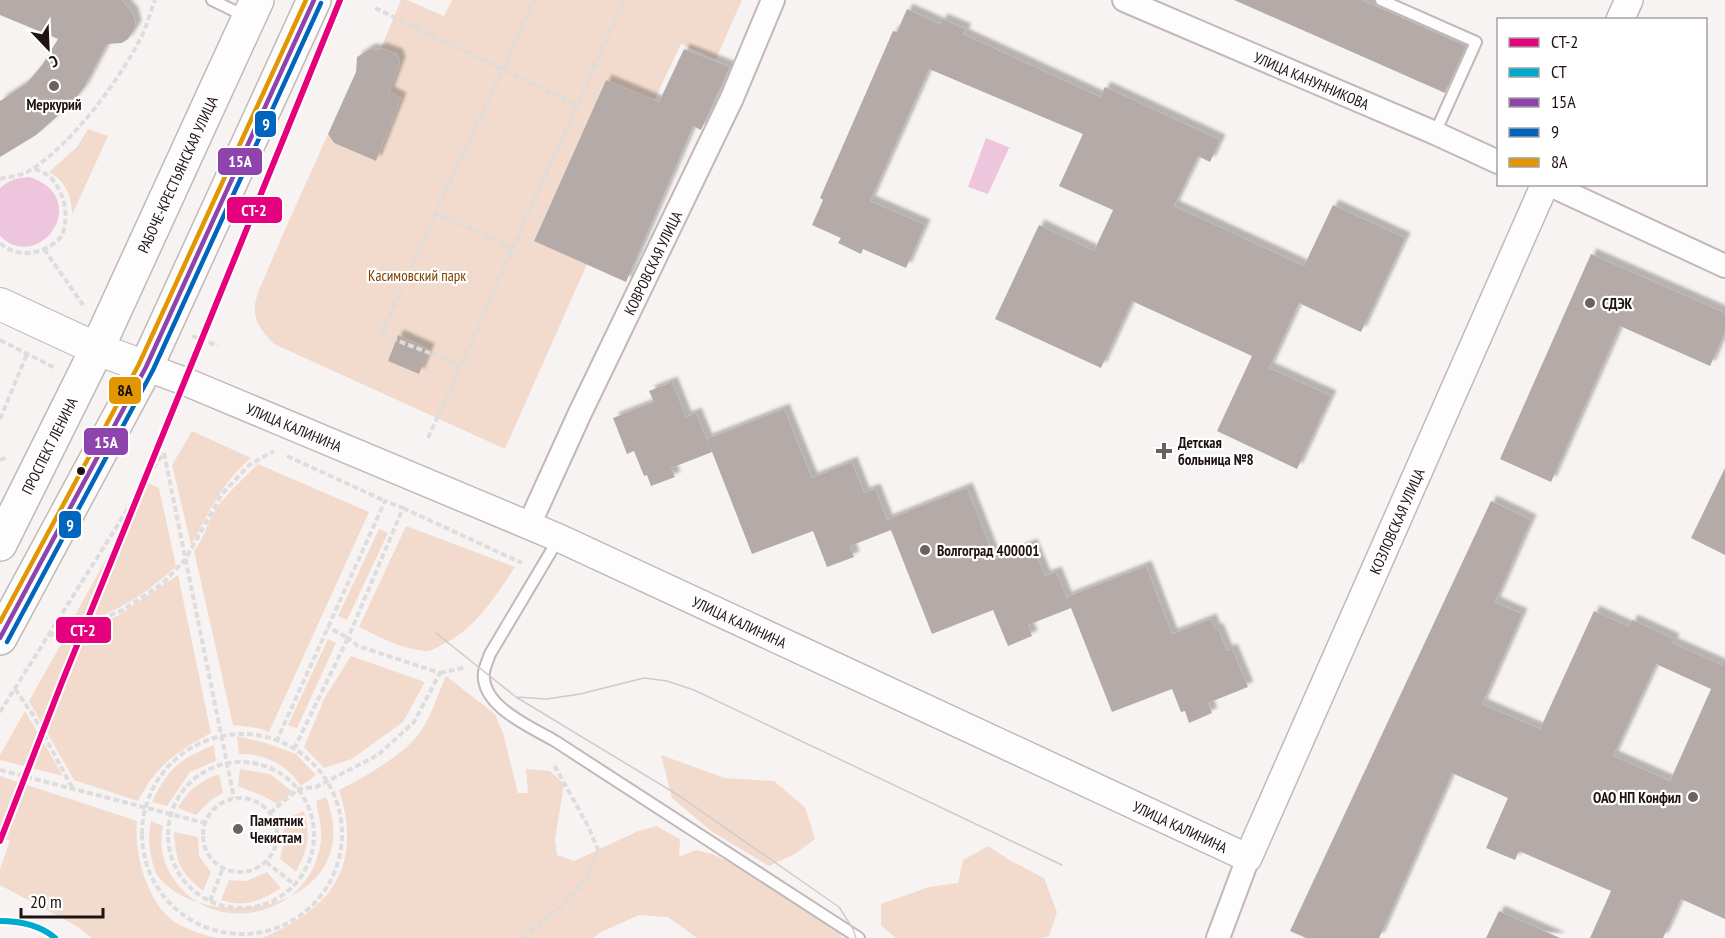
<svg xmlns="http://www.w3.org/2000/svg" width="1725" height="938" viewBox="0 0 1725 938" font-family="'PT Sans Narrow',sans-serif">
  <defs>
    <filter id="shadow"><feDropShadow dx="5.5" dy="-5.5" stdDeviation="1.5" flood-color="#0004"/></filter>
  </defs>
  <rect width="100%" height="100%" fill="#f8f3f3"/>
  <path fill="#f2dbcc" d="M401 0H407L444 16 452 0H742L716 59 681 44 651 107 606 80 534 240 587 264 505 449 274 344C266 336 256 325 255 313 253 299 263 282 268 269 287 224 308 179 328 134L334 143 376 161 401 98 381 89 383 81 395 76 400 62 397 54 381 48Z
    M88 129 108 136 72 215C72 197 66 181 49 172L77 147Z
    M192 431 251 458C220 485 210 511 191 545L172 465Z
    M258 464 369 512 269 732 258 728 233 725 194 551C204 539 207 523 216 509 228 492 243 479 258 464Z
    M148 483 159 488 176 566C146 595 110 617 69 626Z
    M406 526 515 567C494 599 473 632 438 647 433 649 429 652 425 651 401 649 379 637 359 627Z
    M379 529 388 533 347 620 338 616Z
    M178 575 211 733C178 751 156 765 138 801L74 780 29 701 65 637 95 626 119 615Z
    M328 639 336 643 297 728 288 725Z
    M351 656 425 682 403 722 352 759 324 768 304 747 325 697Z
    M446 676 495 714 503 733 518 793H528L526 769 550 771 564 784 555 840 557 855 574 861 636 832 656 826 680 839 679 857 696 850 712 854 756 873 837 929 842 938H697L668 917 639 915 599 933 593 938H262C332 909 363 866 339 790 362 779 408 752 421 731 432 715 438 693 446 676Z
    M25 711 63 776 0 760V755Z
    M237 736 266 743 296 754 316 775 301 786C287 765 265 753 239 754Z
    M214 745 216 761 190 772 167 806 152 802C167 769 181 758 214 745Z
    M661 755 725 778 774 781 805 807 815 839 795 854 769 866 711 831 672 798Z
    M240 769 270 774 293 792 277 804 265 797 238 786Z
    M219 774 223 793 212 799 196 815 178 808C187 791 201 780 219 774Z
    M0 776 137 821C134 853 146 899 172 920 184 929 202 934 216 938H92L78 927 0 885V869L10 841 0 836Z
    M326 797C370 910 204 938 157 875 150 859 147 839 151 821L163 826C159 844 162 859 171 875 209 938 306 920 320 847 323 831 319 817 316 801Z
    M304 811C311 837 308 848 296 872L280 859 283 845 284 819Z
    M174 832 198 837 199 856 211 872 203 891C179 871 176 862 174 832Z
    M988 846 1011 861 1044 878 1057 912 1049 936 1042 938H896L881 925V904L929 887 958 883 963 860Z
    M267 872 281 888C262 901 243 908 221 900L229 880 246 881Z"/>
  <path fill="#edc6dd" d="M986 138 1013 149 1009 148 988 194 968 187Z
    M29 177C94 197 40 275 0 236V188C9 180 17 178 29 177Z"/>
  <path fill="#b4aba9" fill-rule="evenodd" filter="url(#shadow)" d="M0 0H122L133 13 136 26 128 39 122 43 107 44 83 89 69 106 36 135 0 157V101L27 83 42 65 58 39 0 15Z
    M1234 0H1362L1466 46 1445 93Z
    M907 9 940 24 942 19 966 29 963 34 1100 97 1105 87 1220 140 1210 162 1198 156 1174 206 1304 266 1333 205 1405 238 1361 332 1299 303 1269 368 1331 396 1297 469 1217 431 1252 356 1132 301 1101 368 995 319 1039 225 1094 251 1113 210 1059 186 1083 134 929 69 870 201 925 225 906 268 863 249 861 254 838 243 841 238 812 225 823 200 820 198 893 31 897 32Z
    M381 48 397 54 400 62 389 92 401 98 376 161 334 143 328 134 356 72 357 57 370 49 377 50Z
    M684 49 730 67 701 130 693 126 626 282 534 241 606 80 659 102Z
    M1591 254 1725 313V332L1710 366 1620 326 1551 482 1500 459Z
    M398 335 429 349 419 374 388 361Z
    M672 382 686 417 696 413 712 452 671 468 675 477 651 486 647 475 644 476 634 451 627 454 613 418 654 402 649 391Z
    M784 409 812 478 852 462 864 493 875 489 891 530 850 546 854 557 827 567 813 531 752 554 707 439Z
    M1725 468V555L1691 538Z
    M967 488 995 559 1032 544 1045 576 1056 572 1068 601 1067 597 1146 566 1172 634 1211 619 1215 629H1218L1227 651 1232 649 1248 687 1208 703 1212 713 1189 723 1185 711 1181 712 1172 689 1112 712 1071 608 1028 625 1032 636 1008 646 993 610 932 634 887 520Z
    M1491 501 1531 520 1495 602 1522 614 1482 704 1540 729 1594 611 1629 627 1632 620 1674 639 1672 643 1722 665 1725 659V919L1681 899 1663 938H1590L1611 891 1519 851 1515 860 1486 848 1508 798 1452 773 1379 938H1306L1290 931ZM1656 664 1711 689 1670 781 1613 756Z
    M1499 911 1560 938H1486Z"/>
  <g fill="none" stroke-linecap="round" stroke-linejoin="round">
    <g stroke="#c1b8b7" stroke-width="14">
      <path id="service" d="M212 0 247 17
        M1381 0 1476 42 1435 133
        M559 538 490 654C488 660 485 666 484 672 480 706 531 727 555 741L859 938"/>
    </g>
    <g stroke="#c1b8b7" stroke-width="26">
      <g id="minor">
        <path id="s1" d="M1124 0 1435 133 1498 162"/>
        <path d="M1548 184 1725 266"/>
        <path id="s2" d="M529 525 580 413 732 98 773 0"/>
        <path d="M1218 938 1248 858"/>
      </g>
    </g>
    <g stroke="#c1b8b7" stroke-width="30">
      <g id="tertiary">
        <path d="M1620 20 1629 0"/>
        <path id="s3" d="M146 367 184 381 559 538 1248 858 1545 184"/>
      </g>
    </g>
    <g stroke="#c1b8b7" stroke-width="34">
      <path id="secondary" d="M0 304 97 349 146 367"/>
    </g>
    <g stroke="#c1b8b7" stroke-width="36">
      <g id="primary">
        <path id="s4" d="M0 544 97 349 257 0"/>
        <path d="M0 638 146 367 314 0"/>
      </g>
    </g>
    <path stroke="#dedcdc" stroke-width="4" stroke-dasharray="6 3" stroke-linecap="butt" d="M375 8 576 105
      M0 179C8 177 19 176 27 172 69 149 124 75 144 31 148 21 151 10 155 0
      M436 213 381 334 460 365
      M0 243C13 254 28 256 44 249 51 246 58 242 62 235 70 216 64 191 50 177 46 173 39 171 33 168
      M513 248 436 213 534 0
      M44 249 83 305
      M192 336 218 346
      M0 340 55 368
      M0 419 27 354
      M428 438 624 0
      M164 453 234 798
      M287 456 385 501
      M0 460 8 457
      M403 508 522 563
      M50 635 87 625 123 610 163 583 185 560 222 494 249 465 274 451
      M440 673 466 667
      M15 689 33 715 73 789
      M0 712 163 453
      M142 834a100 100 0 1 1 200 0a100 100 0 1 1-200 0Z
      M294 749 348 638 328 627
      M168 835a73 73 0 1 1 146 0a73 73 0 1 1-146 0Z
      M0 770 205 823
      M203 835a37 37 0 1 1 74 0a37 37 0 1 1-74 0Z
      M270 813 298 789 316 787 378 755 414 722 440 673 358 646 348 638 403 508 385 501 277 740
      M266 862 295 885
      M210 901 223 868
      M523 938 569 900 586 879 598 850 588 826 553 763"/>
    <use href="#service" stroke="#fefdfd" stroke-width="10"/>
    <use href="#minor" stroke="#fefdfd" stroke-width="22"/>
    <use href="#tertiary" stroke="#fefdfd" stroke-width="27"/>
    <use href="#secondary" stroke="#fefdfd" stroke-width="32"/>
    <use href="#primary" stroke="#fefdfd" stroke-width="33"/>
    <path stroke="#cdcbcb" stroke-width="1.5" d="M436 633 516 697 678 795 839 907 853 929 856 938
      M516 697 547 699 580 694 644 678 667 681 694 690 1062 865"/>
    <g stroke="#fff" stroke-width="9">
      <path id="bus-1" d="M0 638 146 367 314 0"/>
    </g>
    <g stroke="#fff" stroke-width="9">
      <path id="bus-2" d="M7 642 153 370 321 3"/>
    </g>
    <g stroke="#fff" stroke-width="9">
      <path id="bus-3" d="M0 622 139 364 306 0"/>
    </g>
    <use href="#bus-1" stroke="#8e44ad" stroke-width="4.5"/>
    <use href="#bus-2" stroke="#0065bd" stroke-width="4.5"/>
    <use href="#bus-3" stroke="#e29702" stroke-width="4.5"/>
    <g stroke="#fff" stroke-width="10">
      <path id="rail-1" d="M0 841 62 682 340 0"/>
    </g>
    <g stroke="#fff" stroke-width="10">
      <path id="rail-2" d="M0 921C19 921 40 925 55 938"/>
    </g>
    <use href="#rail-1" stroke="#e5007d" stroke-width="6"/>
    <use href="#rail-2" stroke="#00a9ce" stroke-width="6"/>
  </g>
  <g fill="#6c6161" stroke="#fff" stroke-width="2">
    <circle cx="54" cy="86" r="6"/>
    <circle cx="1590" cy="303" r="6"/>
    <path d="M1161 442h6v6h6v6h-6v6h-6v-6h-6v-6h6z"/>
    <circle cx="925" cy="550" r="6"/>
    <circle cx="1693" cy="797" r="6"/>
    <circle cx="238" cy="829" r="6"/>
  </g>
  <circle fill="#211313" stroke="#fff" stroke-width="2" cx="81" cy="471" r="5"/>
  <g text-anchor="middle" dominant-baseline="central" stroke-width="4.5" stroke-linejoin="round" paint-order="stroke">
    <g font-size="15" fill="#211313" stroke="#fff">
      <text stroke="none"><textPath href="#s1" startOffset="204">УЛИЦА КАНУННИКОВА</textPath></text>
      <text stroke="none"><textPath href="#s4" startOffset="410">РАБОЧЕ-КРЕСТЬЯНСКАЯ УЛИЦА</textPath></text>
      <text stroke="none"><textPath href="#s2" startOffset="290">КОВРОВСКАЯ УЛИЦА</textPath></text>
      <text stroke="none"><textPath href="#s3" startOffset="160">УЛИЦА КАЛИНИНА</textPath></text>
      <text stroke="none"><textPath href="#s4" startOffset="110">ПРОСПЕКТ ЛЕНИНА</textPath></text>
      <text stroke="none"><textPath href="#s3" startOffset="1575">КОЗЛОВСКАЯ УЛИЦА</textPath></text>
      <text stroke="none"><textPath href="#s3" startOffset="646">УЛИЦА КАЛИНИНА</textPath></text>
      <text stroke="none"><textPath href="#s3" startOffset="1132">УЛИЦА КАЛИНИНА</textPath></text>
    </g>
    <g font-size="15" font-weight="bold" fill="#211313" stroke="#fff" text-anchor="start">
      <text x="54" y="104" text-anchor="middle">Меркурий</text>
      <text x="1602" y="303">СДЭК</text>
      <text x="1178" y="442">Детская<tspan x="1178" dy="17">больница №8</tspan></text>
      <text x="937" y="550">Волгоград 400001</text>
      <text x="1681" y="797" text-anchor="end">ОАО НП Конфил</text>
      <text x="250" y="820">Памятник<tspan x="250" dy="17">Чекистам</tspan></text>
    </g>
    <g font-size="15" fill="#7d4202" stroke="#fff">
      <text x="417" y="275">Касимовский парк</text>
    </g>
  </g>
  <g stroke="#fff" stroke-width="2">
    <rect x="254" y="110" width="23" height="28" rx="6" fill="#0065bd"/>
    <rect x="217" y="147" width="46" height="29" rx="6" fill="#8e44ad"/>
    <rect x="226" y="196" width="57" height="28" rx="6" fill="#e5007d"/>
    <rect x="108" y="376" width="34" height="29" rx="6" fill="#e29702"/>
    <rect x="83" y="427" width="46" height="29" rx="6" fill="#8e44ad"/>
    <rect x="58" y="510" width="24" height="29" rx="6" fill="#0065bd"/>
    <rect x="55" y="616" width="57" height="28" rx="6" fill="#e5007d"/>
  </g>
  <g font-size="16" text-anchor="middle" font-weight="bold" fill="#fff">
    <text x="266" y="130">9</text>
    <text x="240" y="167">15А</text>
    <text x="254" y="216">СТ-2</text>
    <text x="106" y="448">15А</text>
    <text x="70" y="531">9</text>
    <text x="83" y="636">СТ-2</text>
  </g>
  <g font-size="16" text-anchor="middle" font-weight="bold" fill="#111">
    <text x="125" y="396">8А</text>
  </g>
  <rect x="1497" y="18" width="210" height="168" fill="#ffffff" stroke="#a6a1a1" stroke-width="1.5"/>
  <rect x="1509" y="38" width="30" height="9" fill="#e5007d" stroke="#a6a1a1" stroke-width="1.5"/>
  <text x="1551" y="48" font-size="18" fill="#211313">СТ-2</text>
  <rect x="1509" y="68" width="30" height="9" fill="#00a9ce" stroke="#a6a1a1" stroke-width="1.5"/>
  <text x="1551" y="78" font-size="18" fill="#211313">СТ</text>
  <rect x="1509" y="98" width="30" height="9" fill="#8e44ad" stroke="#a6a1a1" stroke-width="1.5"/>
  <text x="1551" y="108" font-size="18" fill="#211313">15А</text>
  <rect x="1509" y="128" width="30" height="9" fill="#0065bd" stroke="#a6a1a1" stroke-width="1.5"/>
  <text x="1551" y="138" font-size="18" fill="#211313">9</text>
  <rect x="1509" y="158" width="30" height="9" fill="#e29702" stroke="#a6a1a1" stroke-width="1.5"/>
  <text x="1551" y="168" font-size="18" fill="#211313">8А</text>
  <g transform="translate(48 48) rotate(157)" stroke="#ffffff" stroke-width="4.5" paint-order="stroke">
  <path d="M0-4.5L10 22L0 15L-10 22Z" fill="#211313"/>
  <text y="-9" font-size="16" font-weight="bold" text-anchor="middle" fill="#211313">С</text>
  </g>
  <path d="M21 908v9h82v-9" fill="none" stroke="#211313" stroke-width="3"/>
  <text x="30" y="908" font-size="18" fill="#211313" stroke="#ffffff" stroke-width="4.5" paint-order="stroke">20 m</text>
</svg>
